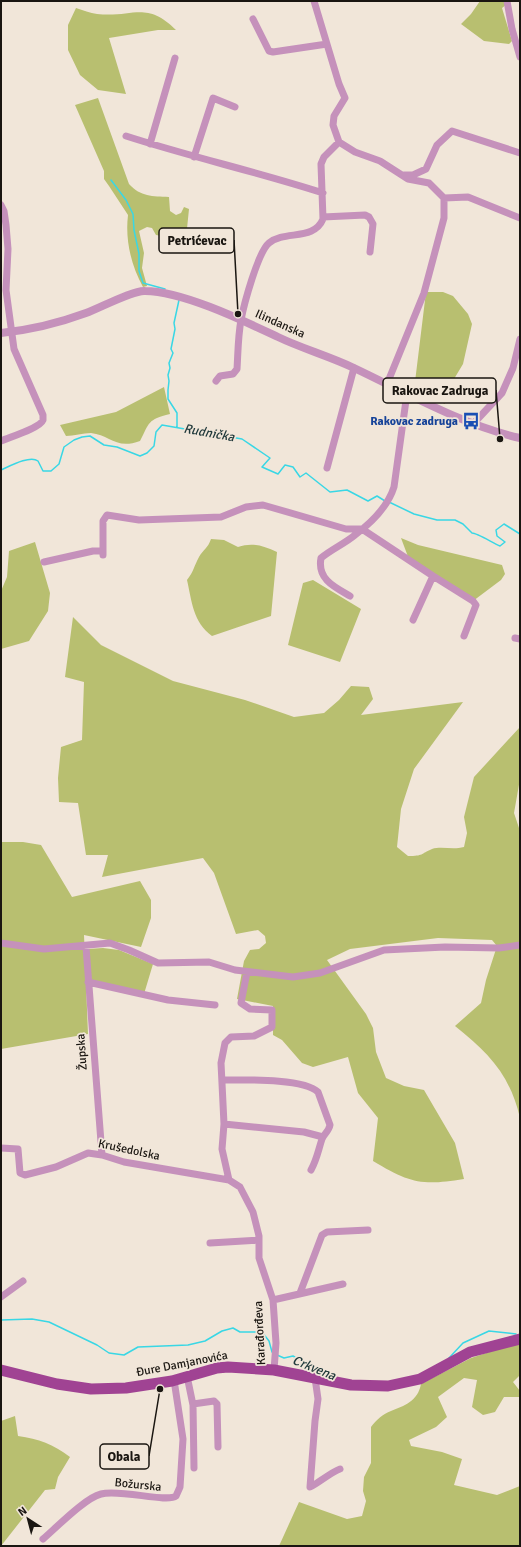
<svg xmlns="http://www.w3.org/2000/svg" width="521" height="1547" viewBox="0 0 521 1547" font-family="Signika,sans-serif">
  <rect width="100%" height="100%" fill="#f1e6d9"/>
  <path fill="#b8bf70" d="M480 1H511L502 8 512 41 509 44 484 41 461 24 471 14Z
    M76 8C83 10 90 13 97 14 133 18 146 0 176 30H158L109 38 126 94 98 90 80 75 68 50V25Z
    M98 98 129 184C141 197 152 196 169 197L170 211 176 215 181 213 184 207 189 209 185 248C175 245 174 241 163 240L162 236 156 235 152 228 147 227 139 231 144 253 142 268 147 286 143 287C131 265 125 240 128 215L109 186 104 179V171L75 105Z
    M426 292H443L453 296 468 314 472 324 463 364 445 394V404L414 390Z
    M164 387 170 414C147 420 150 422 140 441 116 450 110 435 91 433 83 433 74 436 66 436L60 425 116 412Z
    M401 538 418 545 502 565 505 574 501 580 473 601 410 562Z
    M211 539 224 540 238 547C253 542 263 546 277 552L271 616 212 636C193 622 192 602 187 580 194 571 194 566 199 557 203 550 208 548 211 539Z
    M35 542 50 593 48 611 29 641 1 649V591L7 577 9 551Z
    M313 580 361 609 340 662 288 645 303 583Z
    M73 617 101 645 173 681 245 700 294 717 324 713 339 700 351 686 369 687 373 699 361 715 463 702 414 769 401 809 397 847 408 856C424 856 420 854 432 849 441 846 453 850 464 847L467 833 464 817 474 777 520 727V779L514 813 520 831V1118C510 1075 489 1053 455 1026L481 1003 486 980 497 946 492 940 438 938 350 949 327 960 366 1014 373 1028 376 1052 386 1078 404 1086 424 1090 455 1143 464 1179C421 1186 410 1183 373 1161L378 1118 358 1093 348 1057 313 1067 302 1063 282 1040 273 1035V1006L237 999 244 961 250 950 259 949 266 943 265 936 258 930 236 934 214 873 203 858 102 877 108 855H86L78 803 59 802 58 778 61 747 82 740 84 682 65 677Z
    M1 842H23L41 845 72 897 140 881 151 900V918L141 947 84 935 88 1034 1 1049Z
    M103 948 119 950 153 964 144 994 90 981 88 949Z
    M520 1342V1375L513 1382 520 1391V1397H504L495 1412 483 1415 472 1407 477 1380 464 1378 438 1397 447 1417 436 1427 409 1440 411 1446 442 1452 462 1459 454 1485 497 1495 520 1486V1546H279L299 1502 347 1519 362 1516 366 1501 363 1491 364 1477 371 1463V1427C376 1420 383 1414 391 1411 404 1406 418 1401 421 1384L471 1358Z
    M15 1416 18 1436C39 1439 53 1444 70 1457L58 1477 55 1489 45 1490 1 1546V1421Z"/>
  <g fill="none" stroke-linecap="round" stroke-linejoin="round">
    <path stroke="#39d7e5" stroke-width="1.5" d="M111 180 126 200 133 214 134 230 139 254V271L143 283 165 289
      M177 427V413L168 399V390L169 381 168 375 170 368 169 363 173 353 171 349 175 329 174 323 179 300
      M1 470C10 466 30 455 38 461L43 471H51L59 464 64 447 74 440 82 437 90 436 104 445 117 447 140 456 147 453 154 446 156 432 162 425 242 439 270 458 262 467 278 474 285 465 293 467 300 477 306 473 330 492 347 490 368 501 377 496 385 501
      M389 502 414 514 437 520H455L463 524 472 533C477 533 493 543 500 546L505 542 497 536 496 530 504 524 520 534
      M1 1320 32 1319 49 1322 97 1345 109 1353 124 1355 138 1347 188 1345 205 1341 222 1331 233 1328 240 1332H262L269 1341 272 1352
      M277 1355 284 1358 293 1356 324 1374
      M449 1358 463 1343 489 1331 516 1334"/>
    <path stroke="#c591bb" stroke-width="7" d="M314 1 339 84 345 98 334 116 333 125 339 142 355 152 380 161 408 179 429 183 444 198V218L424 293 387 384
      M507 1 512 29 520 57
      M253 19 269 51 273 52 327 44
      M126 136C191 157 258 172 323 193
      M150 144 175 58
      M194 157 213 98 235 107
      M404 175H413L426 169 437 145 452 131 520 153
      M444 198 468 197 520 218
      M1 205 4 211 6 225 8 249 6 290 14 349 43 415V420C40 428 10 437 1 441
      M323 217 365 215 369 217 373 224 370 252
      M216 381 220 376 233 374 237 369C238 353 238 336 241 320 244 304 258 252 269 243 285 230 314 241 323 219L321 164 324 157 339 142
      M473 424 502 393 513 368 520 339
      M327 468 354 368
      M103 555V521L107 515 139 520 221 517 246 507 263 505 346 529H362L433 576 473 601 476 605 464 636
      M44 562 93 551H103
      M350 596C334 587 317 579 321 558 332 549 344 544 355 535 371 523 388 506 394 487L407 393
      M413 620 433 576
      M515 638 520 639
      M1 943 44 949 110 943 129 950 158 963 209 962 235 970 293 977 320 973 384 950 445 947 499 948 520 945
      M86 947 102 1155
      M247 972 241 1003 250 1009 272 1010V1027L254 1036 231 1037 225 1043 221 1063 224 1124 222 1149 229 1180 240 1187 253 1212 259 1236V1258L273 1300 276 1343 274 1370
      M88 982 168 1000 215 1005
      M223 1080C244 1080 304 1078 318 1092L330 1125C329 1131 324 1134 322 1139 318 1151 317 1159 311 1170
      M224 1124 304 1132 323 1137
      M1 1148 18 1149 20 1173 25 1175 56 1167 88 1153 102 1155 124 1162 229 1180
      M210 1243 259 1240
      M300 1293 322 1235 327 1232 368 1230
      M1 1297 23 1281
      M273 1300 343 1284
      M187 1376 193 1405 194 1468
      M315 1378 318 1399 315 1421 310 1487C313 1487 331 1472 340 1469
      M193 1404 214 1401 217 1404 218 1447
      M43 1539C57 1527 85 1498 101 1494 121 1489 167 1503 176 1496L180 1487 183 1439 174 1380"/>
    <path stroke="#c591bb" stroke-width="8" d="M1 333C29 330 59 323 86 313 100 308 133 290 145 291 182 291 244 321 278 337 303 349 329 356 354 368 407 393 462 425 520 438"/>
    <path stroke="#a04393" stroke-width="11" d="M1 1370 57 1384 91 1389 126 1388 172 1381 217 1368 228 1367 274 1370 351 1385 388 1386 420 1379 470 1352 520 1339"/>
  </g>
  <defs>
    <g id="bus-bare" transform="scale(1.38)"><path d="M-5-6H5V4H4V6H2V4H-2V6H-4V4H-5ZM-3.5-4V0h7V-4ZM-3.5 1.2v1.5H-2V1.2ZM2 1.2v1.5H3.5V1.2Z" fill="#1a4fb4" stroke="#f1e6d9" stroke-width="2.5" paint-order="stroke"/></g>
  </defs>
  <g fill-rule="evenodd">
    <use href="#bus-bare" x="471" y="421"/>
  </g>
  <g text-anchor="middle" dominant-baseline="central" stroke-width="3.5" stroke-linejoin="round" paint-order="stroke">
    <g font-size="12" fill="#1a1611" stroke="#f1e6d9">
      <text transform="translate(280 324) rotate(24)">Ilindanska</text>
      <text transform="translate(82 1052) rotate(-94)">Župska</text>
      <text transform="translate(129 1150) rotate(12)">Krušedolska</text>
      <text transform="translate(260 1333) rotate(-93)">Karađorđeva</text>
      <text transform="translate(182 1364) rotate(-11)">Đure Damjanovića</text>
      <text transform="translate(138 1485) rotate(6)">Božurska</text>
    </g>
    <g font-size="12" font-weight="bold" fill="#164399" stroke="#f1e6d9" text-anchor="end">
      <text x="458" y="421">Rakovac zadruga</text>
    </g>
    <g font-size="13" font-style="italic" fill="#1f383a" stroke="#f1e6d9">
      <text transform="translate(209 433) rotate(10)">Rudnička</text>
      <text transform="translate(314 1368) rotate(22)">Crkvena</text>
    </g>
  </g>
  <path fill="none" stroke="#1a1611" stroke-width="1.5" d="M238 314L234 240M500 439L496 390M160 1389L149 1456"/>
  <g fill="#1a1611" stroke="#f1e6d9" stroke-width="1.5">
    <circle cx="238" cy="314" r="4"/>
    <circle cx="500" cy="439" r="4"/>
    <circle cx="160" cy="1389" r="4"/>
  </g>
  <g fill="#f1e6d9" stroke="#1a1611" stroke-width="1.5">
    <rect x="159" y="228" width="75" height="25" rx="4"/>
    <rect x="383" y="378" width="113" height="25" rx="4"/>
    <rect x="100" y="1444" width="49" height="25" rx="4"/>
  </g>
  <g font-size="13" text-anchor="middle" font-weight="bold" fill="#1a1611">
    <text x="197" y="245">Petrićevac</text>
    <text x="440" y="395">Rakovac Zadruga</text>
    <text x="124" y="1461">Obala</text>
  </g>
  <rect width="521" height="1547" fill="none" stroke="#1a1611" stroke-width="4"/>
  <g transform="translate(28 1519) rotate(324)" stroke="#f1e6d9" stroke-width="3" paint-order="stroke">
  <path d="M0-3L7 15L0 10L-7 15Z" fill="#1a1611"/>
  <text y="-6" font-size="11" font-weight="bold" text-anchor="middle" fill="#1a1611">N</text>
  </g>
</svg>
